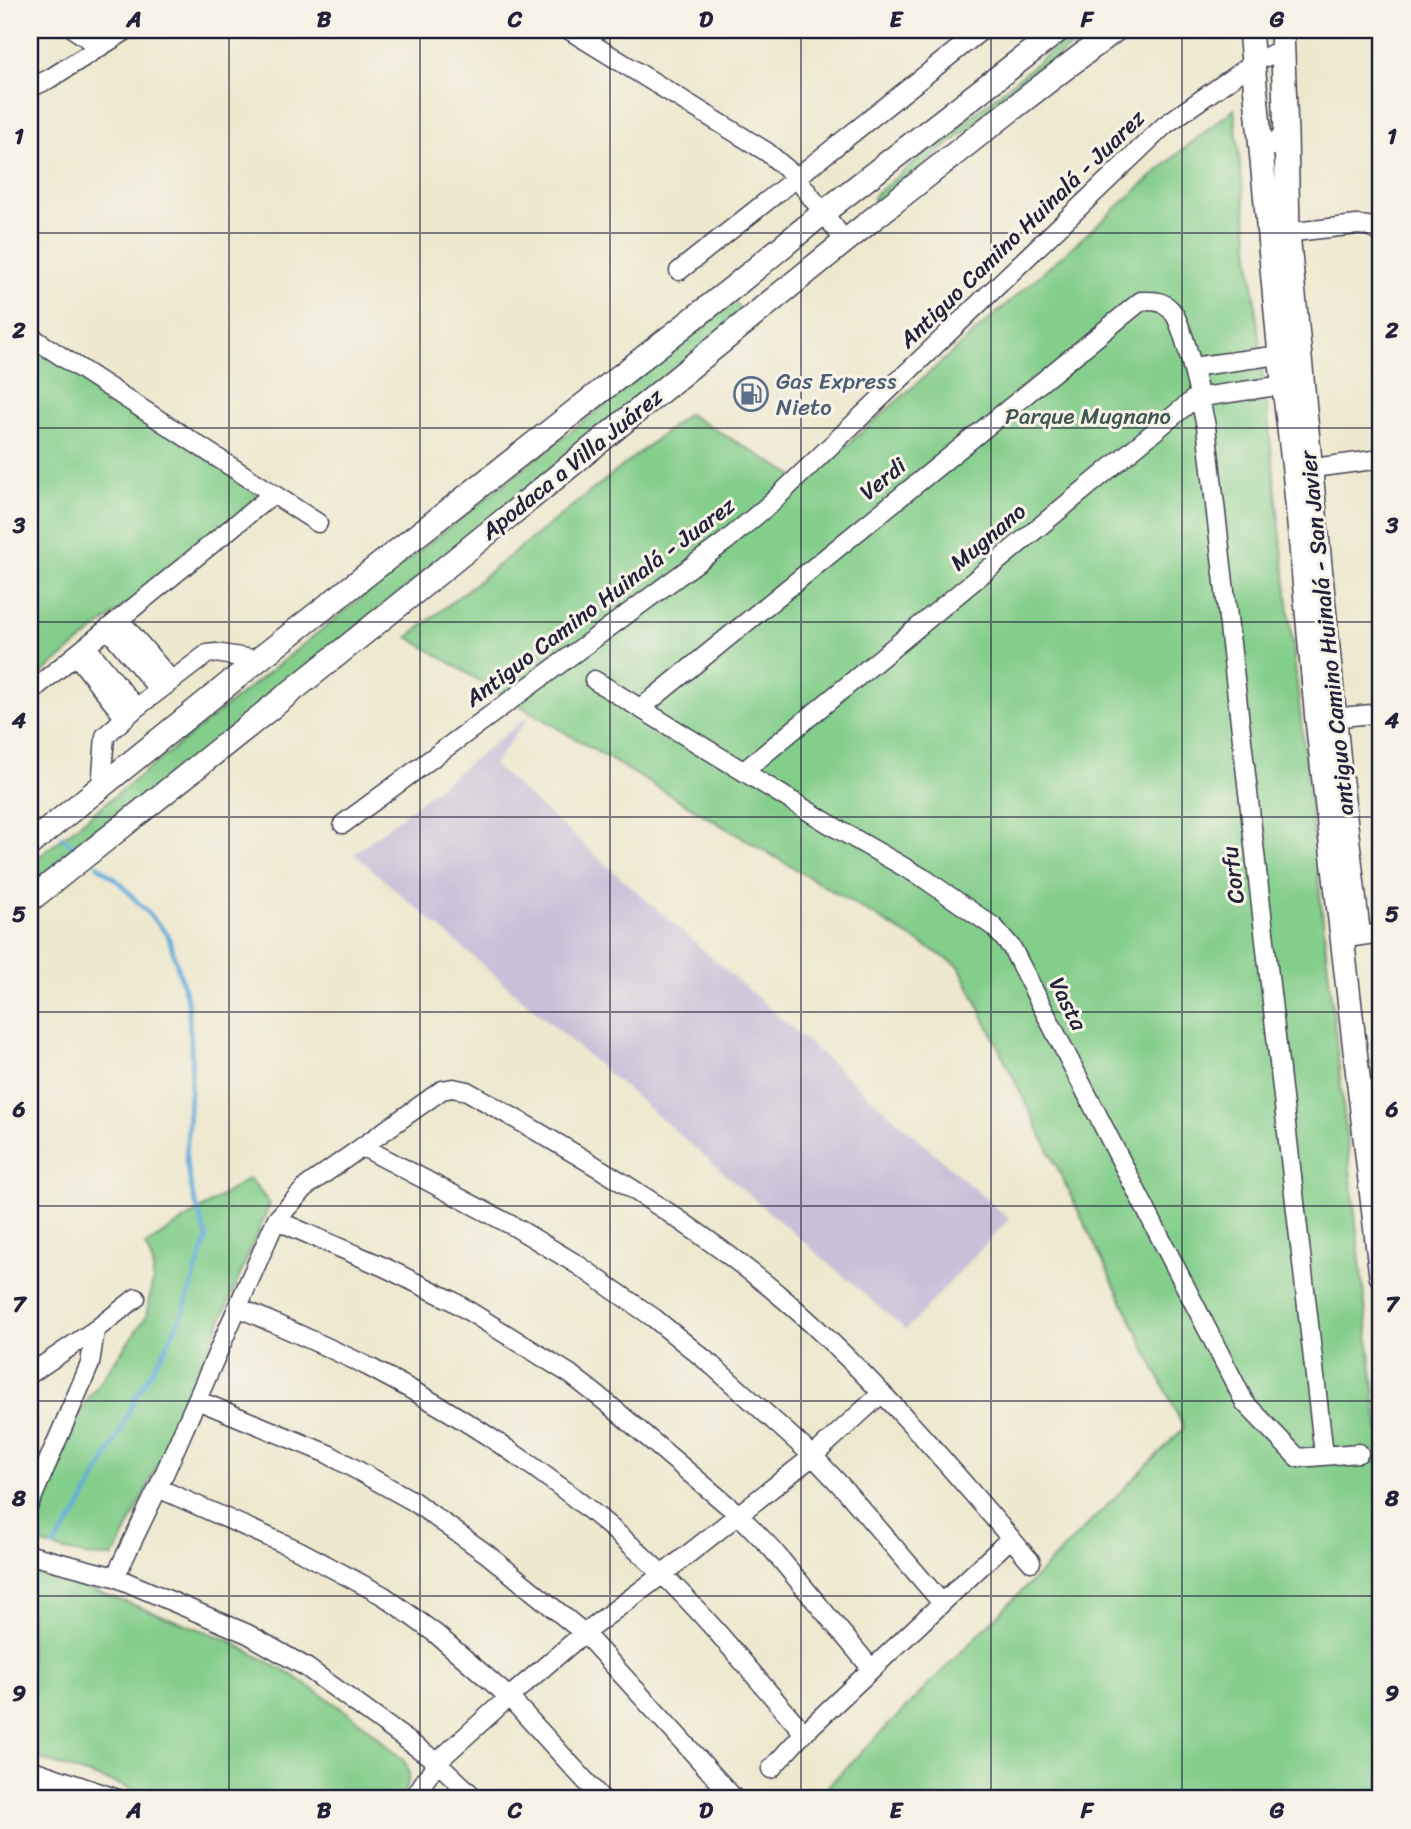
<svg xmlns="http://www.w3.org/2000/svg" width="1411" height="1829" viewBox="0 0 1411 1829" font-family="Sriracha,sans-serif">
  <rect width="100%" height="100%" fill="#f7f3e8"/>
  <filter id="ink" filterUnits="userSpaceOnUse"><feTurbulence type="fractalNoise" baseFrequency=".0143" numOctaves="2"/><feDisplacementMap in="SourceGraphic" scale="14" xChannelSelector="R" yChannelSelector="G"/><feConvolveMatrix kernelMatrix="1 2 1 2 8 2 1 2 1" color-interpolation-filters="sRGB"/></filter>
  <filter id="wash" filterUnits="userSpaceOnUse"><feTurbulence type="fractalNoise" baseFrequency=".00686" numOctaves="4" result="noise"/><feDisplacementMap in="SourceGraphic" scale="28" xChannelSelector="R" yChannelSelector="G"/><feGaussianBlur stdDeviation="1.57" result="paint"/><feColorMatrix in="noise" values="0 0 0 0 0 0 0 0 0 0 0 0 0 0 0 0 0 1.4 0 .05"/><feComposite in="paint" operator="in"/></filter>
  <g filter="url(#wash)">
    <rect width="100%" height="100%" fill="#eee8cf"/>
    <path fill="#c8bfd8" d="M532 713 493 765 1009 1219 906 1330 354 854Z"/>
    <path fill="#83ce8b" stroke="#527863" stroke-width="2" d="M1075 32 1078 33 1076 42 876 203 873 197 876 194Z
      M1234 109 1381 1452V1799H815L1184 1428 959 966 532 713 408 637 688 414 805 482 1181 151Z
      M733 303H736L744 316 30 890V864L427 545Z
      M30 341 255 491 257 498 30 683Z
      M249 1178 270 1204 179 1419 117 1551 113 1556C101 1560 42 1549 36 1538 35 1537 34 1528 33 1527L58 1460 85 1403 146 1317 153 1279V1265L146 1245Z
      M30 1572 56 1581 98 1592 226 1639 292 1675 327 1698 362 1723 404 1761C413 1776 408 1785 400 1799H164L30 1756Z"/>
    <g fill="none" stroke-linecap="round" stroke-linejoin="round">
      <path stroke="#65addc" stroke-width="4.5" d="M30 811 39 819
        M62 837 74 847
        M53 1547 76 1515 118 1436 135 1398 162 1355 183 1313 207 1237 193 1196 186 1161 192 1058 188 1002 168 935 121 884 97 865
        M30 1581 38 1570"/>
    </g>
  </g>
  <g filter="url(#ink)">
    <g fill="none" stroke-linecap="round" stroke-linejoin="round">
      <g stroke="#414051" stroke-width="21">
        <path id="minor" d="M75 30 100 47
          M569 30 767 152 795 176 845 241
          M30 88 49 79 127 30
          M1276 234 1357 225 1368 226 1381 233
          M679 271 982 30
          M30 336 318 523
          M1192 367 1280 355
          M1298 470 1381 459
          M119 619 171 680
          M108 629 159 690
          M86 646 136 708
          M76 655 124 717
          M594 680 836 828 925 879 994 927 1012 948 1245 1403 1298 1458 1359 1453
          M30 692 273 494
          M641 708 1141 301C1154 301 1162 300 1171 310 1184 322 1201 404 1206 426L1324 1455
          M1322 719 1381 713
          M744 771 1195 398 1284 385
          M101 787 105 736 136 708 207 654 216 653 258 660
          M343 824 726 541 771 503 1165 125 1253 63 1283 49
          M1347 938 1381 933
          M1363 1112 1381 1111
          M363 1147 515 1227 578 1265 654 1318 714 1367 813 1456 845 1490 942 1603
          M276 1220 384 1267 451 1300 570 1374 607 1403 739 1515 772 1549 871 1668
          M238 1307C282 1327 326 1346 369 1367 476 1422 576 1491 662 1574 713 1623 757 1680 804 1733
          M30 1374 95 1330 136 1298
          M197 1400 328 1454 413 1501 487 1554 584 1633 735 1799
          M158 1488 298 1550 384 1596 436 1634 509 1697 602 1799
          M30 1503 90 1364 95 1330
          M30 1555 115 1577 248 1634 306 1667 437 1762 476 1799
          M115 1577 158 1488 276 1220 307 1186 442 1090 453 1088 467 1091C577 1154 688 1217 785 1300 873 1376 955 1472 1031 1562
          M30 1769 118 1799
          M771 1769 804 1733 1011 1538
          M40 1799 43 1774
          M413 1799 437 1762 509 1697 584 1633 663 1574 813 1456 882 1393"/>
      </g>
      <g stroke="#414051" stroke-width="26">
        <path id="major" d="M1250 30 1280 355 1294 470 1317 720 1381 1276
          M1286 134 1288 233 1340 773 1358 930
          M1277 144 1286 134 1282 30
          M30 844 258 660 731 289 824 212 1059 30
          M30 900C188 774 347 648 504 520 707 354 907 187 1115 30"/>
      </g>
      <use href="#minor" stroke="#fff" stroke-width="18"/>
      <use href="#major" stroke="#fff" stroke-width="23"/>
    </g>
  </g>
  <path fill="none" stroke="#22223b" stroke-width="2" stroke-opacity="0.55" d="M229 30V1799M420 30V1799M610 30V1799M801 30V1799M991 30V1799M1182 30V1799M30 233H1381M30 428H1381M30 622H1381M30 817H1381M30 1012H1381M30 1206H1381M30 1401H1381M30 1596H1381"/>
  <defs>
    <g id="fuel-ring" transform="scale(1.75)"><circle r="9.5" fill="#f7f3e8" stroke="#5c6f8a" stroke-width="1.5"/><path d="M-5.5-6h7V0h2V4h1.3V-2.5L3-4.5l.8-.8L6-3V5H2.5V1h-1V6h-7ZM-4.2-4.7v3.2H.2V-4.7Z" fill="#5c6f8a"/></g>
  </defs>
  <g fill-rule="evenodd">
    <use href="#fuel-ring" x="751" y="394"/>
  </g>
  <g text-anchor="middle" dominant-baseline="central" stroke-width="6" stroke-linejoin="round" paint-order="stroke">
    <g font-size="23" fill="#22223b" stroke="#f7f3e8">
      <text transform="translate(1022 229) rotate(-44)">Antiguo Camino Huinalá - Juarez</text>
      <text transform="translate(572 464) rotate(-39)">Apodaca a Villa Juárez</text>
      <text transform="translate(883 479) rotate(-39)">Verdi</text>
      <text transform="translate(988 537) rotate(-40)">Mugnano</text>
      <text transform="translate(600 602) rotate(-37)">Antiguo Camino Huinalá - Juarez</text>
      <text transform="translate(1327 633) rotate(-96)">antiguo Camino Huinalá - San Javier</text>
      <text transform="translate(1233 875) rotate(-97)">Corfu</text>
      <text transform="translate(1068 1004) rotate(63)">Vasta</text>
    </g>
    <g font-size="23" fill="#4e5e75" stroke="#f7f3e8" text-anchor="start">
      <text x="776" y="381">Gas Express<tspan x="776" dy="26">Nieto</tspan></text>
    </g>
    <g font-size="23" fill="#3f5653" stroke="#f7f3e8">
      <text x="1088" y="416">Parque Mugnano</text>
    </g>
  </g>
  <rect width="1411" height="1829" fill="none" stroke="#f7f3e8" stroke-width="77"/>
  <rect x="38" y="38" width="1334" height="1752" fill="none" stroke="#22223b" stroke-width="2.5"/>
  <g font-size="23" text-anchor="middle" font-weight="bold" fill="#22223b">
    <text x="134" y="27">A</text>
    <text x="324" y="27">B</text>
    <text x="515" y="27">C</text>
    <text x="706" y="27">D</text>
    <text x="896" y="27">E</text>
    <text x="1087" y="27">F</text>
    <text x="1277" y="27">G</text>
    <text x="19" y="144">1</text>
    <text x="1392" y="144">1</text>
    <text x="19" y="338">2</text>
    <text x="1392" y="338">2</text>
    <text x="19" y="533">3</text>
    <text x="1392" y="533">3</text>
    <text x="19" y="728">4</text>
    <text x="1392" y="728">4</text>
    <text x="19" y="922">5</text>
    <text x="1392" y="922">5</text>
    <text x="19" y="1117">6</text>
    <text x="1392" y="1117">6</text>
    <text x="19" y="1312">7</text>
    <text x="1392" y="1312">7</text>
    <text x="19" y="1506">8</text>
    <text x="1392" y="1506">8</text>
    <text x="19" y="1701">9</text>
    <text x="1392" y="1701">9</text>
    <text x="134" y="1818">A</text>
    <text x="324" y="1818">B</text>
    <text x="515" y="1818">C</text>
    <text x="706" y="1818">D</text>
    <text x="896" y="1818">E</text>
    <text x="1087" y="1818">F</text>
    <text x="1277" y="1818">G</text>
  </g>
</svg>
